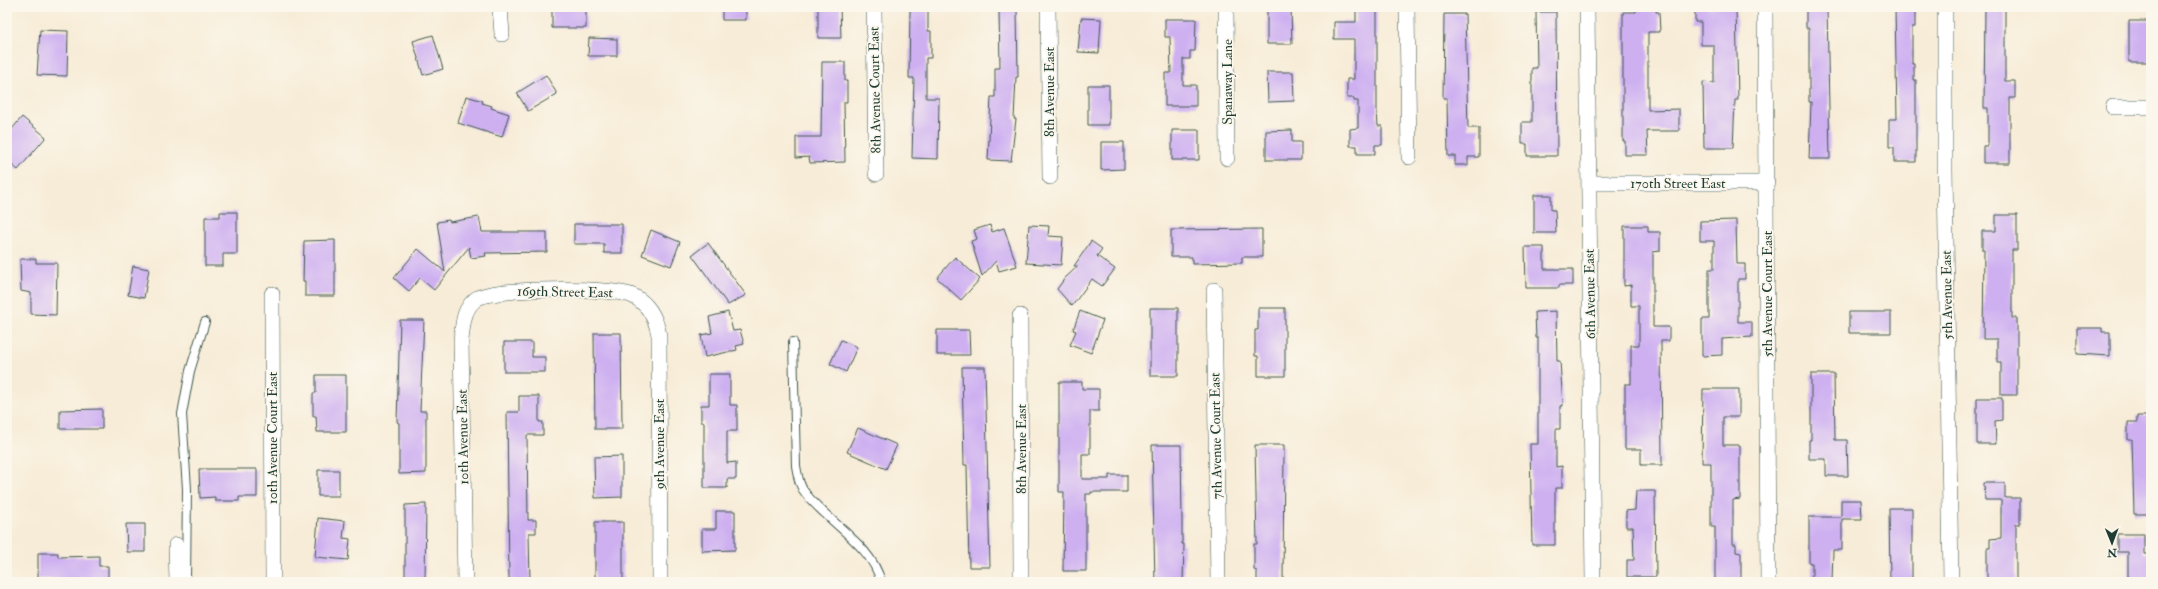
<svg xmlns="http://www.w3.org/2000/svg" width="2158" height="589" viewBox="0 0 2158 589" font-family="'IM FELL Double Pica',serif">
  <rect width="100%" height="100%" fill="#fbf7ec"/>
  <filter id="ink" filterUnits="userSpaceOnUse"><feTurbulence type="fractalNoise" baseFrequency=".025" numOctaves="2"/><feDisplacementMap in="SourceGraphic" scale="8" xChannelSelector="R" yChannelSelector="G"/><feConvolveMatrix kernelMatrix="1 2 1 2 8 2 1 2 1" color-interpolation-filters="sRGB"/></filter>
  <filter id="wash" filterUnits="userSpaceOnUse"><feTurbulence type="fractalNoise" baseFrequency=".012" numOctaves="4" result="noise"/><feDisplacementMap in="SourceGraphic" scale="16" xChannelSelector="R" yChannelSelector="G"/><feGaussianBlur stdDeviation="0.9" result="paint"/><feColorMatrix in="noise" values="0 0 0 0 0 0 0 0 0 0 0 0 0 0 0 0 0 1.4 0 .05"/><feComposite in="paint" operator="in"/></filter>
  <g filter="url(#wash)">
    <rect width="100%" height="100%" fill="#f7ecd7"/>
    <g id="blocks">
      <path fill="#ceb0f1" d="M552 7H586V28H552Z
        M722 7H746V20H722Z
        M818 7H840L841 38H818Z
        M1356 7H1377V112L1378 126H1382V145H1375V154H1357V146H1350V129L1358 128V101H1354V98H1347V79H1354V39H1334V22H1356Z
        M1636 7H1656V12H1659L1660 32H1648V110L1679 109V131H1647L1648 155H1625V141H1623V12H1636Z
        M1695 7H1736L1738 100H1735L1733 148H1704L1703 82 1714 83V45H1701V22H1695Z
        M1806 7H1827L1830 159H1809L1811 102H1809V28H1806Z
        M1895 7H1915V27H1912V64H1914V80H1916V162H1894V147H1889V119H1897Z
        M1267 9H1291L1292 44H1267Z
        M1985 9H2005V81H2015V98H2010V163H1983V146H1988V108H1984Z
        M910 10H928V31H931V58H926V98H939L938 159 912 158 914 78H909Z
        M999 10H1017L1018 77H1016L1014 119H1016L1011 161 988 160 991 97H995V68H1000Z
        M1536 12H1556L1557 156H1527V144H1522V122H1532V68H1537Z
        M1444 14H1465L1468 128H1479V157H1468V165H1455V156H1448L1447 98H1443Z
        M1081 18 1101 19 1099 53 1078 52Z
        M1165 19H1196L1195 51H1190V59H1183V85H1196V106H1165V73H1171L1170 37H1165Z
        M2129 21H2151V62H2129Z
        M40 30 68 31 67 76 37 75Z
        M433 35 443 69 423 75 413 41Z
        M589 38 617 39V56H588Z
        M822 62H845V81H847V102H844L845 162 810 163 809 157 796 158V137H821Z
        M1267 72H1293L1294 101 1268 102Z
        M546 75 557 94 528 111 517 93Z
        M1088 85H1109V125H1088Z
        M466 96 483 101 482 103 492 106 491 108 509 114 502 137 458 123Z
        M22 117 46 137 18 170 7 161V135Z
        M1172 130H1199V160H1172Z
        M1292 130V142H1301V160H1266V131Z
        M1101 142H1124V169L1101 170Z
        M1534 195H1551V210H1555L1556 233H1534Z
        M220 212H237V254H223V266H205V217H220Z
        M1996 215H2017V250H2012V318H2017V395H2001V362H1997V339H1983L1984 250H1982V231H1996Z
        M479 217 482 232H547V252L485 253 486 256 471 258 469 247 434 290 420 278 409 291 394 278 418 249 445 272 437 222 449 220 450 222Z
        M1736 220 1737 264H1745V279H1738V322H1752V337L1722 339V355L1702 356V319H1709V269H1714V241H1700V221Z
        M574 224H622V253H604V244H574Z
        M990 225 992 232 1004 228 1017 266 999 271 996 261 982 276 971 241 977 239 974 230Z
        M1029 225 1049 226 1048 236 1063 237 1061 265 1026 263Z
        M1624 226H1648V232H1660V251L1653 252V327H1669V341H1661L1662 465H1641V449H1625V384H1631V345H1639V306H1631V285L1624 286Z
        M1262 229V257H1242V263L1192 264V257H1171V230Z
        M651 230 680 242 671 266 642 255Z
        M335 240V296H305V281H303L304 241Z
        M1091 241 1102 249 1097 256 1115 269 1102 286 1092 279 1072 306 1057 289 1065 278 1078 266H1074Z
        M708 243 746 295 728 305 692 255Z
        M1525 247H1544V269H1573V285H1559V288H1526Z
        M955 257 980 279 961 300 937 278Z
        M20 259H36V263H57L56 315 31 314V293L21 291Z
        M133 266 149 269 144 298 128 295Z
        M1150 308H1178V376H1150Z
        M1258 308H1285V376H1258V356H1255V330H1258Z
        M1080 311 1103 320 1091 353 1070 345 1076 331 1073 330Z
        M1556 311 1557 361H1560L1563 406H1560V429H1556V467L1562 466V488H1555V545H1532L1530 444H1538V338H1536L1535 312Z
        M728 312 733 331 740 330 744 344 736 346 737 350 705 357 701 335 712 333 709 317Z
        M1849 312H1891V333H1849Z
        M400 320H424L420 411H426V473L399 474V423L397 422Z
        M2077 328H2102V332H2110V356L2077 354Z
        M937 330H969L970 355H937Z
        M594 333H621L622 429H595Z
        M841 340 857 347 846 372 830 364Z
        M504 342H532V357H545V372H504Z
        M962 367H985L990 567H969L967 465H964Z
        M709 374H730V405H737V431H727V463L736 462V479H727V488H704V422H701V405H709Z
        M1811 374H1834L1835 440H1847L1848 476H1826V459H1809V440H1811Z
        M316 375H346V432H317L316 416H313V393H316Z
        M1059 382H1082V389H1099V411H1090V454H1082V479H1109V475H1127V492H1091V494H1086V571H1063L1064 492H1059Z
        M1703 389H1739V417H1723V445H1740V499L1733 500V544H1736V552L1741 553V582H1715V527H1711V463H1702Z
        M519 396H539V422H543V435H527L528 520H536V533H529L530 582H509L507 412H519Z
        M1977 398H2002V420L1995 421 1996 444H1977Z
        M102 409V429H60V410Z
        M2137 416H2151V514H2134L2132 440H2128V422H2137Z
        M858 428 897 445 886 469 847 452Z
        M1152 445H1181L1182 522V544H1184L1183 582H1155Z
        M1255 445H1284L1283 582H1257V571L1254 570V544H1257Z
        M622 456V497L595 498 594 457Z
        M199 469H257V497H239V501H215V497L200 498Z
        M318 470H339V496H318Z
        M1984 483H2005V498H2020V524H2016V581H1987V548H1990V539L2001 538V500H1985Z
        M1636 491H1655L1656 577H1627V560H1634L1633 527H1626V511L1635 510Z
        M1841 500H1861L1862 519H1842V550H1833L1832 582H1812V563H1809V517H1841Z
        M426 504 425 582H405V505Z
        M1889 508H1912V582H1890Z
        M716 511H735V550L702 551V529H716Z
        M318 518 345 521 343 538 350 539 348 560 315 557Z
        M595 522H623V582H595Z
        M126 524H145V552H127Z
        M2117 534H2144V554H2151V582H2128V552H2117Z
        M38 553H58V557L99 556V566H108V582H61V579H38Z"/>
    </g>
  </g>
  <g filter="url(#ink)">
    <use href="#blocks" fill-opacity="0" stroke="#3f574c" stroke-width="1"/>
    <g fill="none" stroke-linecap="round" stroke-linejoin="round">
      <g stroke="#3f574c" stroke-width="10">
        <path id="service" d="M793 342 796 466C798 476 799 486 806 494 829 523 872 545 881 582
          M186 582 187 489 182 414 190 371 205 322"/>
      </g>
      <g stroke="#3f574c" stroke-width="16">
        <path id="minor" d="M500 7 502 34
          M874 7 876 174
          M1048 7 1050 177
          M1226 7 1227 158
          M1407 7 1409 157
          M1587 7 1593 582
          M1765 7 1768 582
          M1945 7V169L1951 582
          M2113 107H2151
          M1589 183H1767
          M1214 290 1218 582
          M272 294 273 582
          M1020 316 1021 582
          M176 545 177 582
          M465 582 461 340C463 324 463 309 476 299 492 287 616 287 633 296 649 304 656 319 659 335L660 582"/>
      </g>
      <use href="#service" stroke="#fff" stroke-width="8"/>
      <use href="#minor" stroke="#fff" stroke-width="15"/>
    </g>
  </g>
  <g text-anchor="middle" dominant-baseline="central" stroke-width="3.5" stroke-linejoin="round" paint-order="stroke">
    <g font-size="14" fill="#1f3d34" stroke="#fbf7ec">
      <text transform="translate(1227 82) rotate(-90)">Spanaway Lane</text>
      <text transform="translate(875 90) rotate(-91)">8th Avenue Court East</text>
      <text transform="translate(1049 92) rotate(-90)">8th Avenue East</text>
      <text x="1678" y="183">170th Street East</text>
      <text transform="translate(565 292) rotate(1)">169th Street East</text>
      <text transform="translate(1590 294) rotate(-91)">6th Avenue East</text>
      <text transform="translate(1767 294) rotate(-90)">5th Avenue Court East</text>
      <text transform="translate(1947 295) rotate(-91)">5th Avenue East</text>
      <text transform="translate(1216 436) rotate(-91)">7th Avenue Court East</text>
      <text transform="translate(463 437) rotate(-91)">10th Avenue East</text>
      <text transform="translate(272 438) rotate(-90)">10th Avenue Court East</text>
      <text transform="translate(659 444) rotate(-90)">9th Avenue East</text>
      <text transform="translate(1021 449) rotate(-90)">8th Avenue East</text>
    </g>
  </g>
  <rect width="2158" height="589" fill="none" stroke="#fbf7ec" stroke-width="24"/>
  <g transform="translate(2112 543) rotate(179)" stroke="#fbf7ec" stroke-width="3" paint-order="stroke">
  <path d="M0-3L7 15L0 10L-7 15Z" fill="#1f3d34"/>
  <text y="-6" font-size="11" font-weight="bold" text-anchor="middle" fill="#1f3d34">N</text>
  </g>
</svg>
